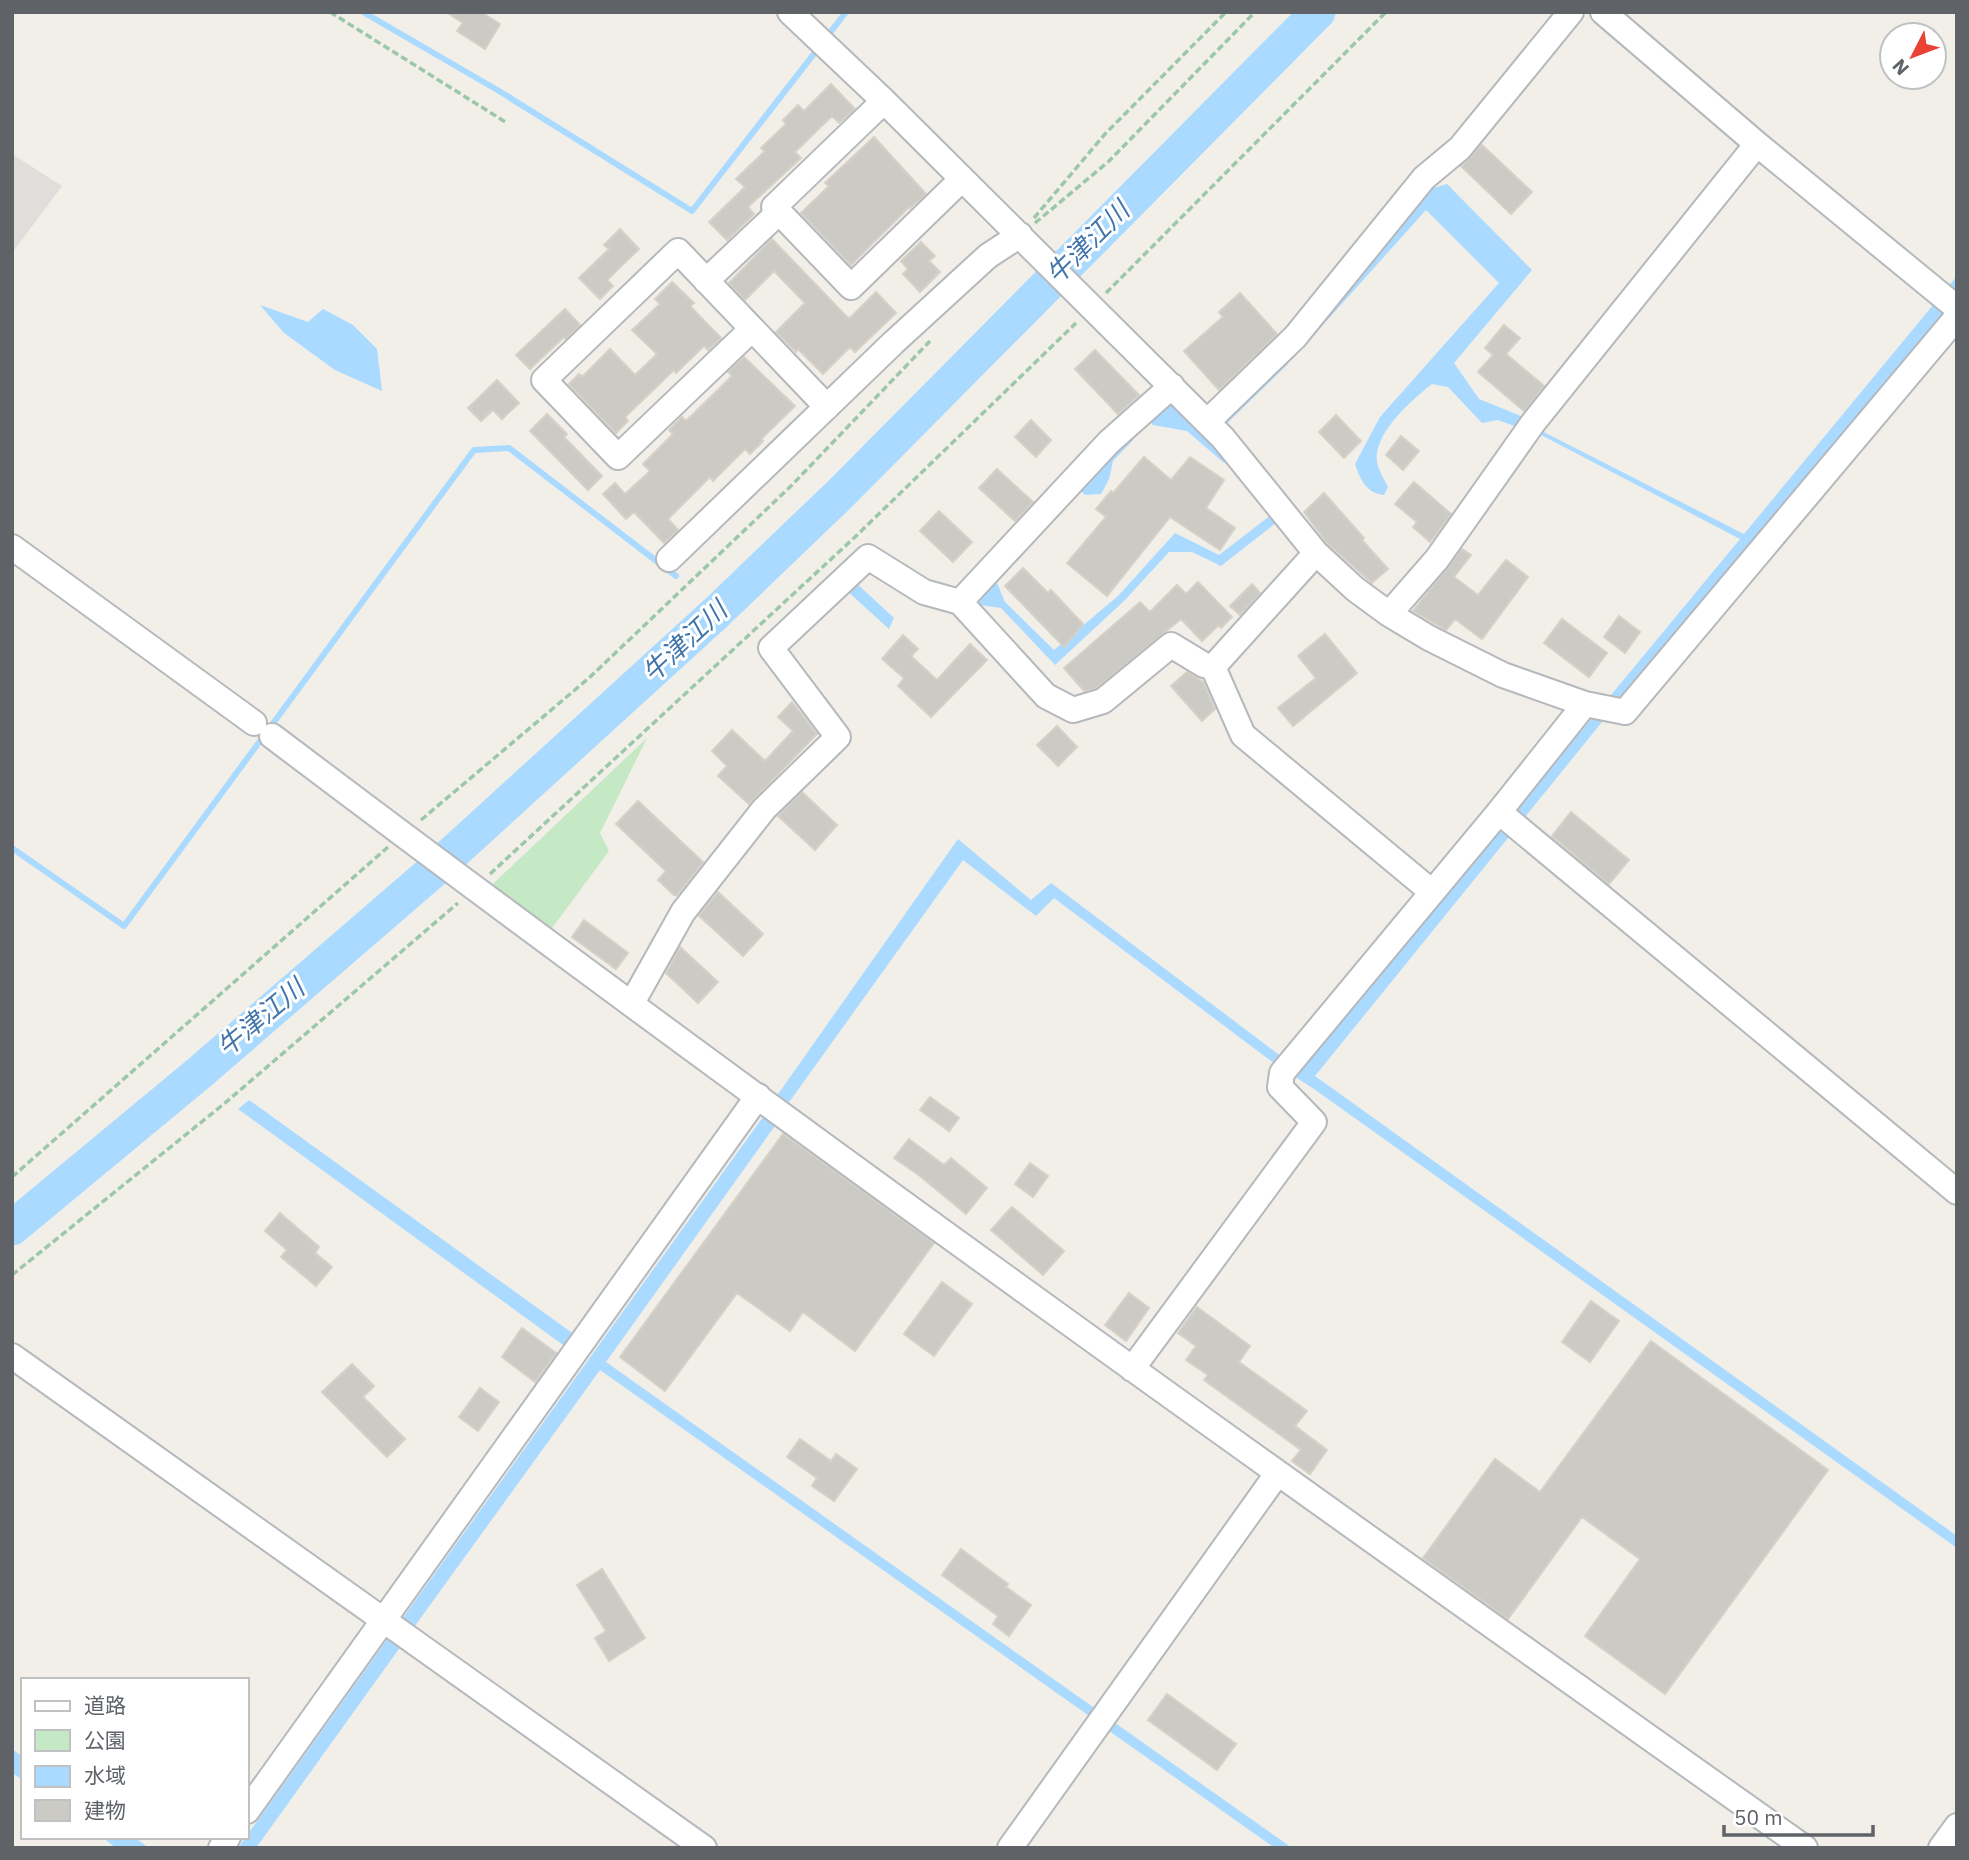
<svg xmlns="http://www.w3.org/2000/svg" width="1969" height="1860" viewBox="0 0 1969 1860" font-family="'IBM Plex Sans','Noto Sans JP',sans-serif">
  <rect width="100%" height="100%" fill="#f1efe8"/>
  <path fill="#e0deda" d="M12 154 62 186 12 253Z"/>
  <path fill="#c5e8c5" d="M647 738 600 833 609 851 541 943 477 899Z"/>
  <path fill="#aadaff" d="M1447 184 1532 270 1454 363 1479 399 1521 416 1524 422 1744 534 1957 276V296L1602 722 1315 1076 1957 1536V1548L1314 1089 1275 1064 1054 898 1036 916 963 860 787 1105 776 1097 958 839 1031 900 1051 883 1282 1057 1302 1069 1740 539 1522 425 1517 427 1498 420 1482 423 1448 387 1432 384C1412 400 1373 433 1377 462 1378 470 1385 480 1388 487L1384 495C1366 493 1360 479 1355 464L1380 417 1499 283 1426 210 1286 366 1213 437 1229 460 1224 463 1187 431 1153 425 1150 420 1164 406 1174 405 1204 433 1430 189Z
    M260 305 308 322 323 309 353 325 377 349 382 391 335 370 284 333Z
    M1132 434 1133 440 1113 461 1109 479 1101 494 1085 495 1077 487Z
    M1271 515 1277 522 1221 566 1192 552H1169L1125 600 1055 665 1001 608 980 605V592L994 576 1005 602 1054 650 1118 596 1175 533 1219 555Z
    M853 580 894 618 889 629 845 589Z
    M249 1100 575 1335 566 1347 238 1109Z
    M765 1114 777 1123 606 1362 1100 1712 1095 1720 600 1370 412 1630 400 1622Z
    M389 1637 401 1646 256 1848H238Z
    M1111 1720 1292 1848H1275L1105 1728Z
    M12 1749 23 1757V1780L12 1773Z
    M102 1837H134L149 1848H116Z"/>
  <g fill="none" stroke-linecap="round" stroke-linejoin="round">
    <path stroke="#aadaff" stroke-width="6" d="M363 12 499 91 692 211 820 46
      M826 38 846 12
      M12 848 124 926 474 450 509 448 676 576"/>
    <path stroke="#aadaff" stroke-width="35" d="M12 1228 199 1073 434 870 717 612 842 492 1318 12"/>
  </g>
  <path fill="#cccac5" stroke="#d6d1c6" stroke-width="2" d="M446 12H481L500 24 485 49 457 31 463 23Z
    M831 84 855 109 839 123 832 116 795 152 801 158 748 207 754 214 727 240 709 222 745 187 736 179 765 151 761 148 786 124 783 120 798 105 804 111Z
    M874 137 926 194 910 208 909 207 851 265 801 213 829 186 825 183Z
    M1482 145 1532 192 1511 214 1461 166Z
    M620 229 639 249 607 280 613 286 600 299 579 278 609 249 604 245Z
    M772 239 847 317 850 318 876 292 896 313 855 352 850 347 823 374 798 349 796 352 776 332 805 303 774 271 745 300 729 283Z
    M921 242 935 256 929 261 940 272 920 292 903 274 908 269 901 261Z
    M672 282 694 303 690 306 721 338 708 350 704 346 676 373 674 370 625 417 628 421 616 433 569 384 579 374 582 377 610 349 635 375 657 354 632 330 660 304 655 299Z
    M1240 293 1277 334 1219 390 1184 351 1223 317 1219 312Z
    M565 309 580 325 566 339 564 337 530 369 516 355Z
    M1504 325 1520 338 1506 354 1544 386 1524 411 1478 372 1493 355 1485 348Z
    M1095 350 1139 395 1118 414 1075 369Z
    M744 357 795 406 761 439 763 441 750 454 745 449 713 481 710 477 668 519 678 530 664 543 634 512 626 519 603 494 615 483 625 494 650 471 643 464 673 434 669 430 682 417 686 421 732 376 728 372Z
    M497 380 519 403 502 419 493 410 481 421 468 408Z
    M547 414 567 434 564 437 602 476 588 490 530 431Z
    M1336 415 1361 441 1344 458 1319 432Z
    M1031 420 1051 440 1036 457 1015 437Z
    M1401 436 1419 451 1403 470 1386 455Z
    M1144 457 1171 480 1190 457 1224 480 1206 508 1235 528 1220 550 1170 517 1107 596 1067 563 1106 517 1096 509 1111 491 1113 493Z
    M997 469 1033 502 1015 521 979 488Z
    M1414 482 1451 514 1430 542 1413 527 1417 522 1395 504Z
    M1324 493 1364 538 1362 540 1388 569 1372 583 1327 543 1304 512Z
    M939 511 972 542 953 562 920 531Z
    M1462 549 1471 555 1454 577 1478 595 1506 560 1528 577 1482 639 1455 619 1446 630 1413 611Z
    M1023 568 1048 593 1051 590 1083 624 1064 647 1005 586Z
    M1198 582 1232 617 1221 628 1219 625 1202 641 1181 619 1096 688 1084 691 1064 668 1140 602 1150 612 1177 585 1186 594Z
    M1252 584 1260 593 1240 615 1230 606Z
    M1619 616 1640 632 1625 653 1604 637Z
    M1562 619 1607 653 1589 677 1544 643Z
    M1325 634 1357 673 1293 726 1278 708 1316 678 1298 656Z
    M903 635 918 649 911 656 937 680 970 644 987 660 931 717 898 686 904 678 882 659Z
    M1187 672 1203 682 1215 709 1202 721 1171 686Z
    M792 702 817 734 749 804 718 776 727 766 712 751 732 730 765 761 793 731 778 717Z
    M1057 726 1077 747 1058 766 1037 745Z
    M802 792 837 825 815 850 778 816Z
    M638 801 703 862 677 895H674L658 880 666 871 616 824Z
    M1571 812 1629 860 1609 884 1552 836Z
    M718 892 763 934 743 956 699 916Z
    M584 920 628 953 616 969 572 937Z
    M680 947 718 982 698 1003 666 973Z
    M930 1097 959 1118 949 1131 920 1110Z
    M783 1134 934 1243 855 1351 803 1312 790 1331 737 1293 665 1391 620 1357Z
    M909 1139 944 1165 951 1158 987 1188 966 1214 920 1176 894 1158Z
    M1030 1163 1048 1176 1033 1197 1015 1184Z
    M1012 1207 1064 1251 1043 1275 991 1230Z
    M280 1213 319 1247 315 1253 332 1267 316 1286 281 1257 287 1250 265 1231Z
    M942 1282 972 1304 934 1356 904 1334Z
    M1129 1293 1149 1308 1126 1341 1105 1325Z
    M1591 1301 1619 1321 1590 1362 1562 1342Z
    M1197 1307 1250 1346 1239 1362 1307 1411 1295 1426 1327 1450 1310 1474 1292 1461 1301 1450 1204 1380 1208 1375 1186 1360 1196 1346 1178 1333Z
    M522 1328 556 1353 535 1382 502 1357Z
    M1651 1341 1828 1470 1665 1694 1585 1636 1640 1559 1582 1517 1508 1619 1423 1558 1495 1459 1540 1492Z
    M352 1364 374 1386 363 1397 405 1439 387 1457 322 1392Z
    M480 1388 499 1402 478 1431 459 1417Z
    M800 1439 831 1461 836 1454 857 1469 834 1501 812 1486 817 1478 787 1457Z
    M961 1549 1008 1584 1006 1587 1031 1605 1009 1636 993 1624 998 1616 942 1575Z
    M602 1569 645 1638 609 1661 595 1638 606 1631 577 1585Z
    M1167 1694 1236 1744 1217 1770 1148 1720Z"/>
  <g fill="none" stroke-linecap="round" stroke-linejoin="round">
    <g stroke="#b5b8bc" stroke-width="28">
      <path id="minor" d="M790 12 884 101 1223 438 1316 553 1355 589 1389 614 1429 638 1503 675 1585 704 1625 712 1957 317
        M1603 12 1757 144 1957 308
        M779 212 851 287 962 179
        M706 281 779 212 774 207 884 101
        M752 329 618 457 544 380 678 251 827 407
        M1207 422 1295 337 1424 178 1460 148 1571 12
        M12 547 254 723
        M1316 553 1213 667 1243 735 1432 892
        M669 559 893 343 988 256 1020 235
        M960 602 1046 696 1073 710 1103 701 1171 645 1204 665 1213 667
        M1389 614 1437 559 1533 423 1757 144
        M272 736C776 1117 1290 1483 1805 1848
        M1499 812 1957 1192
        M632 1003 683 912 764 809 838 737 771 648 868 557 924 592 960 602 1109 442 1172 386
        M12 1356 704 1848
        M1132 1369 1314 1122 1280 1087 1282 1073 1499 812 1585 704
        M247 1811 758 1096
        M221 1848 228 1837
        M1010 1848 1277 1474
        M1941 1848 1957 1826"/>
    </g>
    <path stroke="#9cc7a9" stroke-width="3.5" stroke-dasharray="7 3.5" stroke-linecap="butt" d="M330 12 507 123
      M1034 218 1105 134 1226 12
      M1035 223 1108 162 1255 12
      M1106 293 1386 12
      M421 820 589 678 791 486 930 341
      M490 874 855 537 1076 323
      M12 1177 388 847
      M12 1275 225 1103 458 903"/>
    <use href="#minor" stroke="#fff" stroke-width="24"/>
  </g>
  <g text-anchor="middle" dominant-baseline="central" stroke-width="6" stroke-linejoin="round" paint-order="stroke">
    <g font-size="26" font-style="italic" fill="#4174aa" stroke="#fff">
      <text transform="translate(1087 242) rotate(-45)">牛津江川</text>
      <text transform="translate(684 641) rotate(-43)">牛津江川</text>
      <text transform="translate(260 1017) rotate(-40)">牛津江川</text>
    </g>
  </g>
  <rect width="1969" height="1860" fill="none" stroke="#5f6368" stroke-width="28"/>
  <rect x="21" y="1678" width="228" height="161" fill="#ffffff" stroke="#bfc1c3" stroke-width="2"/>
  <rect x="35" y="1701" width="35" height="10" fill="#ffffff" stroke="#bfc1c3" stroke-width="2"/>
  <text x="84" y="1713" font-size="21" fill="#5f6368">道路</text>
  <rect x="35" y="1730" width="35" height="21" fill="#c5e8c5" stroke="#bfc1c3" stroke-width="2"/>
  <text x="84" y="1748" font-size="21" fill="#5f6368">公園</text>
  <rect x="35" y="1766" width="35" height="21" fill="#aadaff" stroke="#bfc1c3" stroke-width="2"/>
  <text x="84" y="1783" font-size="21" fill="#5f6368">水域</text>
  <rect x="35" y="1800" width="35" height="21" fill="#cccac5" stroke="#bfc1c3" stroke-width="2"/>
  <text x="84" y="1818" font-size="21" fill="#5f6368">建物</text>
  <g transform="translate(1913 56) rotate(228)"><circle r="33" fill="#ffffff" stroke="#bfc1c3" stroke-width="2"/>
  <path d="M0-5L12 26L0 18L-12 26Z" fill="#ea4335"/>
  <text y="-10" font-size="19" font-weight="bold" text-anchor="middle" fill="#5f6368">N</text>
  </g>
  <path d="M1724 1825v10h149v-10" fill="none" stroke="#5f6368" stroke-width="3.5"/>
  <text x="1734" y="1825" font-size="21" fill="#5f6368" stroke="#ffffff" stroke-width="5" paint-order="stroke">50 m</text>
</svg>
